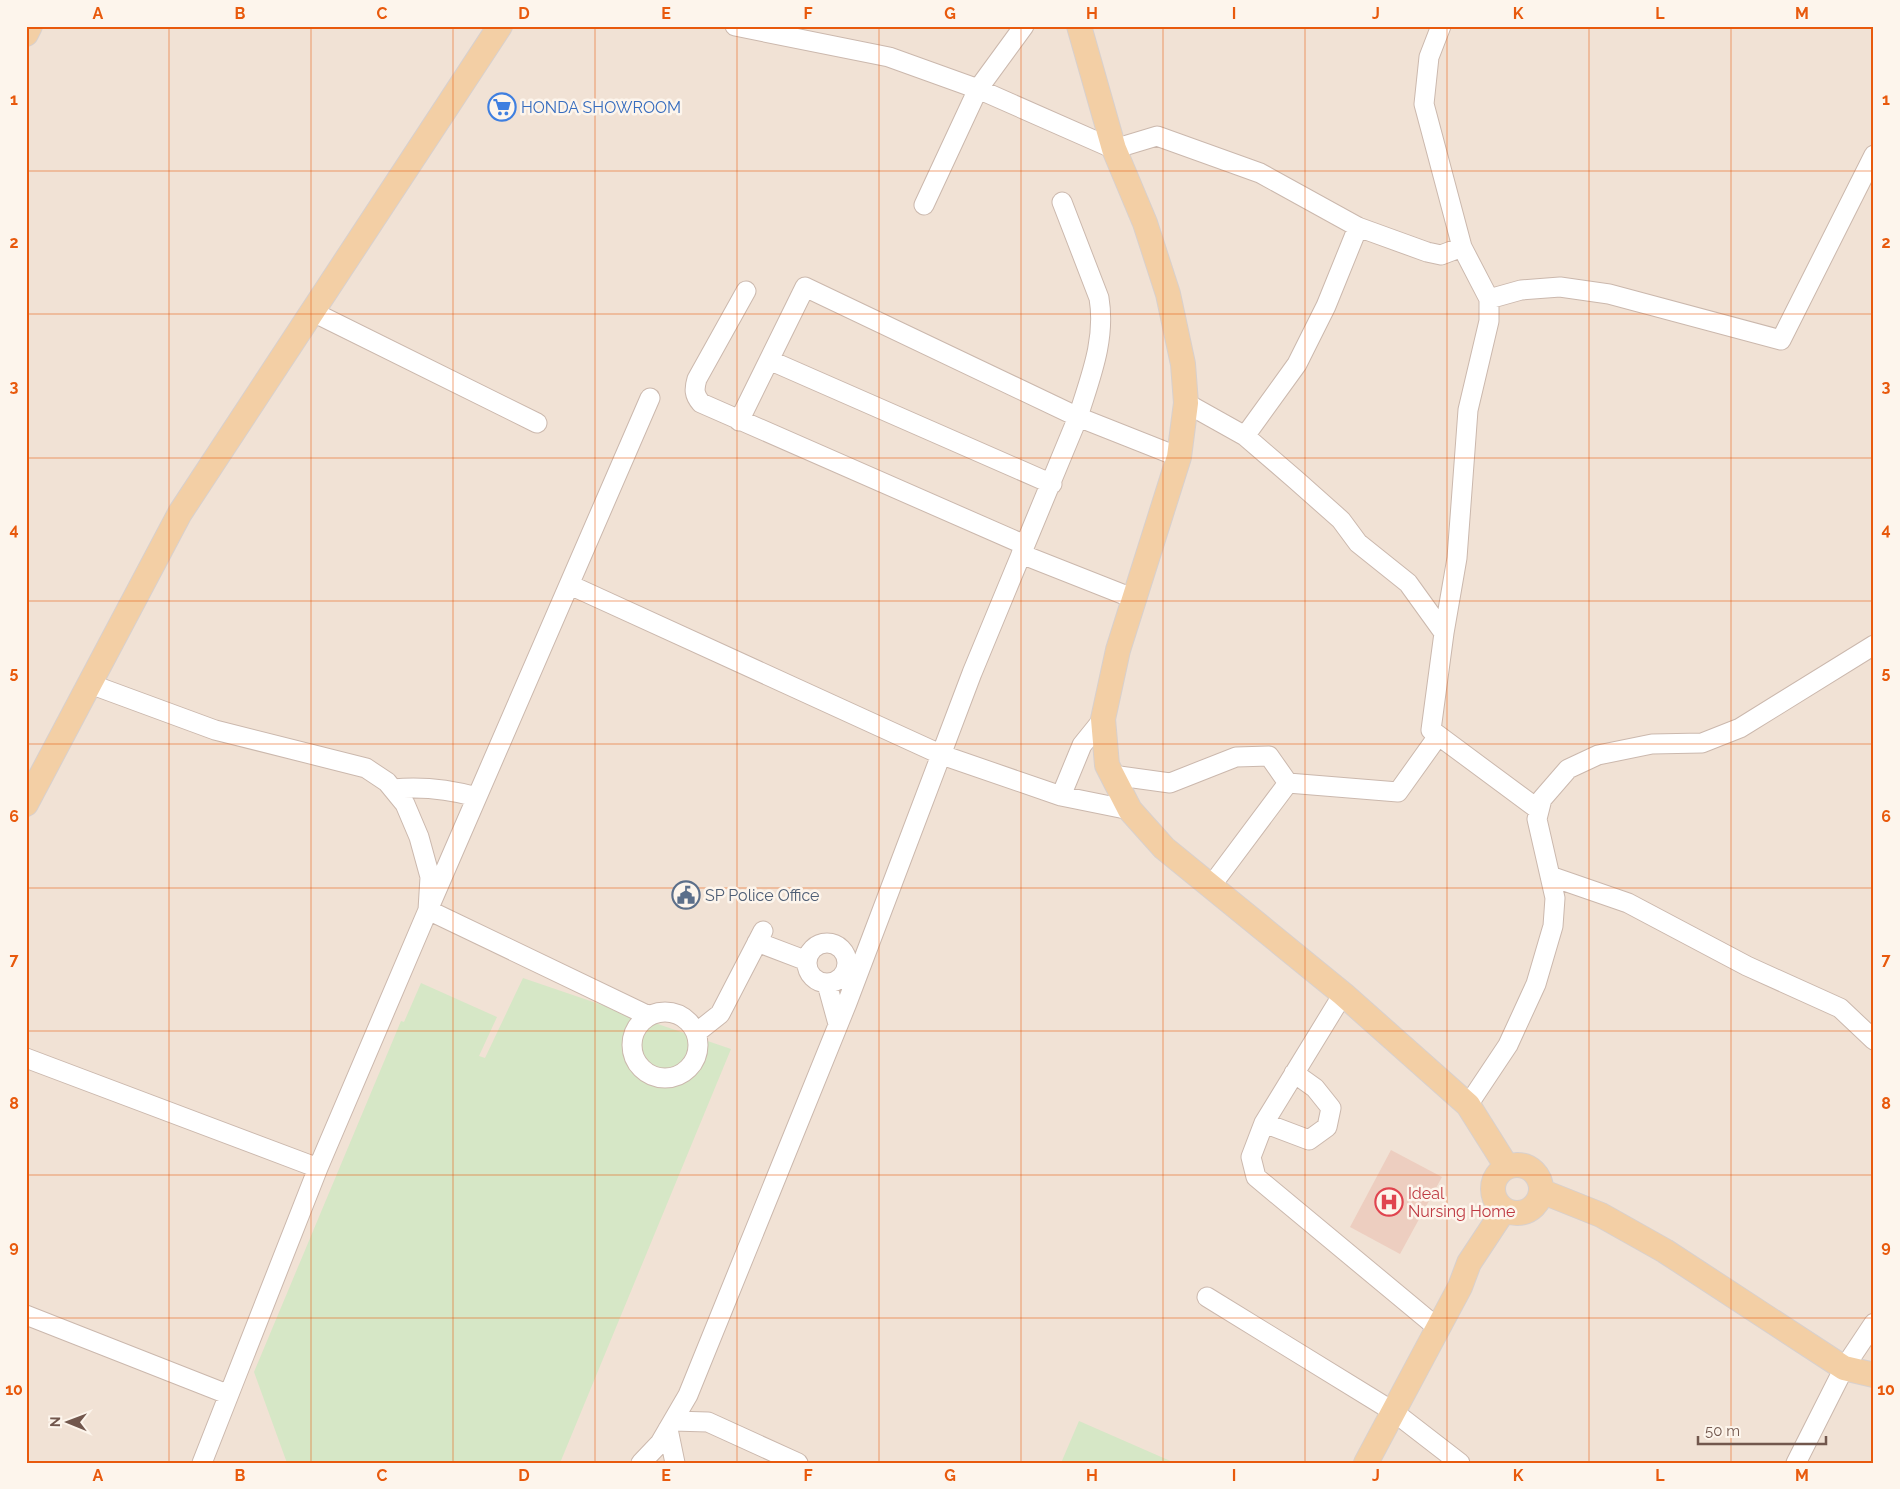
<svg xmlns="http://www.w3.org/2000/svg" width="1900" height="1489" viewBox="0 0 1900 1489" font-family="Raleway,sans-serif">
  <rect width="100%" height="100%" fill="#faf1e6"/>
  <path fill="#f1e2d5" d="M26 26H1874V1463H26Z"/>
  <path fill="#d6e7c6" d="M523 978 731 1049 560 1463H287L254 1372 401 1021 404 1022 421 983 497 1017 479 1056 485 1058Z
    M1079 1421 1175 1463H1061Z"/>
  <path fill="#edcec0" d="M1391 1150 1442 1177 1400 1254 1350 1227Z"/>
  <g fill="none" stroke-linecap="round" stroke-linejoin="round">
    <g stroke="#cbb8ad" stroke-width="21">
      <path id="minor" d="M735 26 889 57 978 89 1114 149 1157 136 1260 173 1358 227 1427 252 1441 255 1462 247
        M1441 26 1429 57 1424 104 1462 247 1489 299V321L1468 410 1457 558 1444 633
        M924 205 978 89 1024 26
        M746 291 697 379C694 389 694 395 701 403L1025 545
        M1489 299 1521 290 1560 287 1609 294 1781 340 1874 155
        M313 312 537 423
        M769 360 1052 484
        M1186 403 1245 436 1296 480 1341 520 1358 543 1408 583 1444 633 1431 730 1539 810
        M739 421 805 287 1078 417C1090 378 1106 340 1099 298L1062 202
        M1245 436 1297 364 1326 306 1358 227
        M1021 554 1135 599
        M570 585 942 755 1061 796 1130 810
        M90 684 215 730 366 768 387 782 405 804 419 837 430 877 428 910 318 1168 202 1463
        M1112 775 1170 783 1236 757 1269 756 1288 783
        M393 789C423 786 448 789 477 797
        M1061 796 1082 745 1103 719
        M1550 876 1628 903 1747 966 1840 1008 1874 1040
        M1211 886 1288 783 1398 792 1438 736
        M757 942 807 961
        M807 963a20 20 0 1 1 40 0a20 20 0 1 1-40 0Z
        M827 984 838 1024
        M1343 994 1264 1123 1251 1157 1256 1177 1439 1329
        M632 1045a33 33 0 1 1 66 0a33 33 0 1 1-66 0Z
        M649 1016 428 910 650 398
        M696 1033 720 1014 763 931
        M26 1058 318 1168
        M1468 1105 1508 1045 1536 984 1553 926 1555 898 1537 819 1542 799 1568 769 1598 755 1652 744 1702 743 1740 728 1874 645
        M1264 1123 1309 1140 1327 1127 1331 1108 1315 1088 1294 1073
        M1207 1297 1394 1412 1460 1463
        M26 1315 227 1394
        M673 1421 708 1422 798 1463
        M668 1429 675 1463
        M641 1463 660 1443 688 1395 847 1003 972 673 1078 417 1179 457
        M1796 1463 1844 1368 1874 1323"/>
    </g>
    <g stroke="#d8d0cd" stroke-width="26">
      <path id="major" d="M1079 26 1114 149 1145 223 1168 294 1183 364 1186 403 1179 457 1118 650 1103 719 1107 765 1130 810 1164 848 1343 994 1468 1105 1507 1167
        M26 34 30 26
        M26 804 180 513 500 26
        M1493 1189a24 24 0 1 1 48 0a24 24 0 1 1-48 0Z
        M1541 1191 1601 1215 1665 1251 1844 1368 1874 1375
        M1366 1463 1460 1287 1469 1263 1504 1210"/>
    </g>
    <use href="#minor" stroke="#fff" stroke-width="19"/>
    <use href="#major" stroke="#f3cfa5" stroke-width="24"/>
  </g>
  <path fill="none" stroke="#e8590c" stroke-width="1" stroke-opacity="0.55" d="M169 26V1463M311 26V1463M453 26V1463M595 26V1463M737 26V1463M879 26V1463M1021 26V1463M1163 26V1463M1305 26V1463M1447 26V1463M1589 26V1463M1731 26V1463M26 171H1874M26 314H1874M26 458H1874M26 601H1874M26 744H1874M26 888H1874M26 1031H1874M26 1175H1874M26 1318H1874"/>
  <defs>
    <g id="supermarket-ring" transform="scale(1.4375)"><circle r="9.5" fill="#fdf5ec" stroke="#3f7fe0" stroke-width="1.5"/><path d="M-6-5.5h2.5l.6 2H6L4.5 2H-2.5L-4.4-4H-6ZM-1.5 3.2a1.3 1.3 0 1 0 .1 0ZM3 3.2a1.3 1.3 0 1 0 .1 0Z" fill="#3f7fe0"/></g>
    <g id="civic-ring" transform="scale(1.4375)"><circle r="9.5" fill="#fdf5ec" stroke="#5c6f8a" stroke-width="1.5"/><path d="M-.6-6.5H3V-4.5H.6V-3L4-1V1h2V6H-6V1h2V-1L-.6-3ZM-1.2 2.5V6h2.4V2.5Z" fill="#5c6f8a"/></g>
    <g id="hospital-ring" transform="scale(1.4375)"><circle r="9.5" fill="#fdf5ec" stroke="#e0444e" stroke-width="1.5"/><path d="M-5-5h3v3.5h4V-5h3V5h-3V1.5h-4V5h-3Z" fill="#e0444e"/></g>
  </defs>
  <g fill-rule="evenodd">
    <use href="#supermarket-ring" x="502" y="107"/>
    <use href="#civic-ring" x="686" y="895"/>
    <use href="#hospital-ring" x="1389" y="1202"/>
  </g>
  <g text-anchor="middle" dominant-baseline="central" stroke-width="5" stroke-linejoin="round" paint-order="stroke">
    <g font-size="16" fill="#366cbe" stroke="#fdf5ec" text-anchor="start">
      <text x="521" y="107">HONDA SHOWROOM</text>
    </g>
    <g font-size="16" fill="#4e5e75" stroke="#fdf5ec" text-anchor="start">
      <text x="705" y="895">SP Police Office</text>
    </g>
    <g font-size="16" fill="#be3a42" stroke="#fdf5ec" text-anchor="start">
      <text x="1408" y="1193">Ideal<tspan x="1408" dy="18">Nursing Home</tspan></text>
    </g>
  </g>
  <rect width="1900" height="1489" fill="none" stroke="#fdf5ec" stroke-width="55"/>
  <g transform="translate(68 1422) rotate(271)" stroke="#fdf5ec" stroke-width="4" paint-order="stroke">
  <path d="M0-4L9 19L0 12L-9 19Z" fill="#72574d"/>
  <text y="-8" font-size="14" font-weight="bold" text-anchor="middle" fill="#72574d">N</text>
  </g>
  <path d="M1698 1436v8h128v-8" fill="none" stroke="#72574d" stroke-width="2.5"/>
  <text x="1705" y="1436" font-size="15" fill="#72574d" stroke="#fdf5ec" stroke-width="4" paint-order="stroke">50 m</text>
  <rect x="28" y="28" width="1844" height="1434" fill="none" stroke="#e8590c" stroke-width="2"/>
  <g font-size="16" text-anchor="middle" font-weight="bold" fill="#e8590c">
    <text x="98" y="19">A</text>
    <text x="240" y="19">B</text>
    <text x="382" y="19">C</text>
    <text x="524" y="19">D</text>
    <text x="666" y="19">E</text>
    <text x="808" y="19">F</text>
    <text x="950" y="19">G</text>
    <text x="1092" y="19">H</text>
    <text x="1234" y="19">I</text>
    <text x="1376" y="19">J</text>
    <text x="1518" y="19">K</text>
    <text x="1660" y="19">L</text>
    <text x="1802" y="19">M</text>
    <text x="14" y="105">1</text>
    <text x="1886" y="105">1</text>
    <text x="14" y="248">2</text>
    <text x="1886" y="248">2</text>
    <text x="14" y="392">3</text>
    <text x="1886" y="392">3</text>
    <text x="14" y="535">4</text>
    <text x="1886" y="535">4</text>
    <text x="14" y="678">5</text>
    <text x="1886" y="678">5</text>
    <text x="14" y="822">6</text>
    <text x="1886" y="822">6</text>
    <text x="14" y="965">7</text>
    <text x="1886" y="965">7</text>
    <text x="14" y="1109">8</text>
    <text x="1886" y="1109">8</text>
    <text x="14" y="1252">9</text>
    <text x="1886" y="1252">9</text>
    <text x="14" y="1395">10</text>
    <text x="1886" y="1395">10</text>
    <text x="98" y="1481">A</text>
    <text x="240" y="1481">B</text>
    <text x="382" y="1481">C</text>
    <text x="524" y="1481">D</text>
    <text x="666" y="1481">E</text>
    <text x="808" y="1481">F</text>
    <text x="950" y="1481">G</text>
    <text x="1092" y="1481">H</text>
    <text x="1234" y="1481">I</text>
    <text x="1376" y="1481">J</text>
    <text x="1518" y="1481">K</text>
    <text x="1660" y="1481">L</text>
    <text x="1802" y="1481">M</text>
  </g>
</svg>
